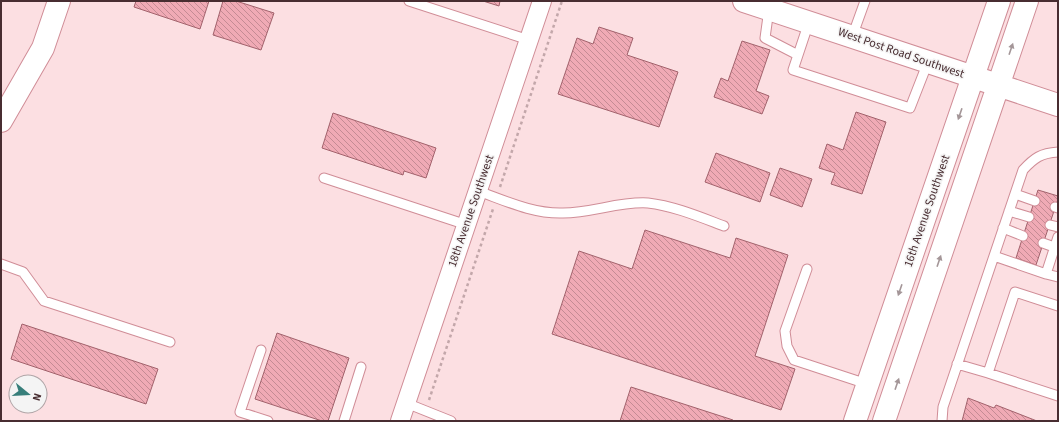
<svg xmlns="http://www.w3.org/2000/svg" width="1059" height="422" viewBox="0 0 1059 422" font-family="'Source Sans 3',sans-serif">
  <defs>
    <pattern id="building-back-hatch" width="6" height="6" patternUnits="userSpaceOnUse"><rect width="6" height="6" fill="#f0aab5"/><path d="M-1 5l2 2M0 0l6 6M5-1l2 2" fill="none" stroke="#c48b94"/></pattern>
  </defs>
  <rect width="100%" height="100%" fill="#fcdfe2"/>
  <path fill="url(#building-back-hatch)" stroke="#a2626c" d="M136 1H209L200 29 134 7Z
    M223 1H236L274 13 261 50 213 35Z
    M483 1H500L499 6Z
    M599 27 633 38 627 55 678 72 659 127 558 94 577 38 593 44Z
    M742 41 770 50 756 91 769 96 762 114 714 97 721 78 728 81Z
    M856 112 886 122 862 194 831 184 835 173 819 168 827 144 843 150Z
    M333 113 436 148 426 178 404 171 403 175 322 148Z
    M716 153 770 173 760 202 705 182Z
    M780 168 812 179 802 207 770 195Z
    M1038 190 1058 196V199L1036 265 1016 258Z
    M645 230 730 258 736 238 788 255 755 356 795 369 781 410 552 334 579 251 632 269Z
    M22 324 158 369 146 404 11 359Z
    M277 333 349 358 328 421H322L255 399Z
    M631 387 733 420V421H620Z
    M968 398 994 408 996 405 1037 421H962Z"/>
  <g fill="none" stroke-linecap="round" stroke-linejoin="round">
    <g stroke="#d08d97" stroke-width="11">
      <path id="lane" d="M409 1 529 40
        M769 9 765 38 798 55
        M809 22 793 70 910 108 928 62
        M852 37 865 1
        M324 178 467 225
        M478 191C506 201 533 214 563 213 592 213 620 201 648 203 674 206 700 217 724 226
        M1015 194 1035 201
        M1055 207 1058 208
        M1009 211 1029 217
        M1050 225 1058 227
        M1003 228 1023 236
        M1043 243 1054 247
        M994 256 1046 274 1058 237
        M1 264 23 272 44 301 170 342
        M807 269 785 331 787 346 794 360 867 384
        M1046 274 1058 277
        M261 350 240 412 268 421
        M957 364 988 373 1015 292 1058 306
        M988 373 1058 396
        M406 403 451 421
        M344 421 361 367
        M942 421 943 407 1023 170C1034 158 1041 153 1058 152"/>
    </g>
    <g stroke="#d08d97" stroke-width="20">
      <path id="street" d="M400 421 542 1"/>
    </g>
    <g stroke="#d08d97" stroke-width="24">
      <path id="secondary" d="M744 1 1058 105
        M1 121 43 48 59 1
        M855 421 999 1
        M884 421 1027 1"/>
    </g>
    <path stroke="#c3a7aa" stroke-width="2.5" stroke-dasharray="3 3" stroke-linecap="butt" d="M500 187 562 1
      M429 400 493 209"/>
    <use href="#lane" stroke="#fff" stroke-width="9"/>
    <use href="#street" stroke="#fff" stroke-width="18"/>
    <use href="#secondary" stroke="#fff" stroke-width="22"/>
  </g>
  <defs><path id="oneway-solid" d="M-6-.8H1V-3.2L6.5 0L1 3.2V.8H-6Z"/></defs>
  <g fill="#a49698">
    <use href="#oneway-solid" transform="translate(1011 49) rotate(-71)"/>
    <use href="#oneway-solid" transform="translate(960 114) rotate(109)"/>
    <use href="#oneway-solid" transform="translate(939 261) rotate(-71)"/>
    <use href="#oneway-solid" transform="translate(900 290) rotate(109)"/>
    <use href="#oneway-solid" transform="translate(897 384) rotate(-71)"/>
  </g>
  <g text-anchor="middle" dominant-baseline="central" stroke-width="3" stroke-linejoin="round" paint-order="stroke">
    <g font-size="12" fill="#482d31" stroke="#f4f4f4">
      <text transform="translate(901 53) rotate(19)">West Post Road Southwest</text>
      <text transform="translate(471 211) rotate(-71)">18th Avenue Southwest</text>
      <text transform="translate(927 211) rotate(-71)">16th Avenue Southwest</text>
    </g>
  </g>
  <rect width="1059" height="422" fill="none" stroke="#482d31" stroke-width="4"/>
  <g transform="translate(28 394) rotate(108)"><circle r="19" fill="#f4f4f4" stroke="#afa4a6"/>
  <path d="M0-3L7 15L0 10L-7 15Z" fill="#377e7a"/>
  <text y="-6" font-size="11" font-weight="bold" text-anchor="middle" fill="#482d31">N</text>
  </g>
</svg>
